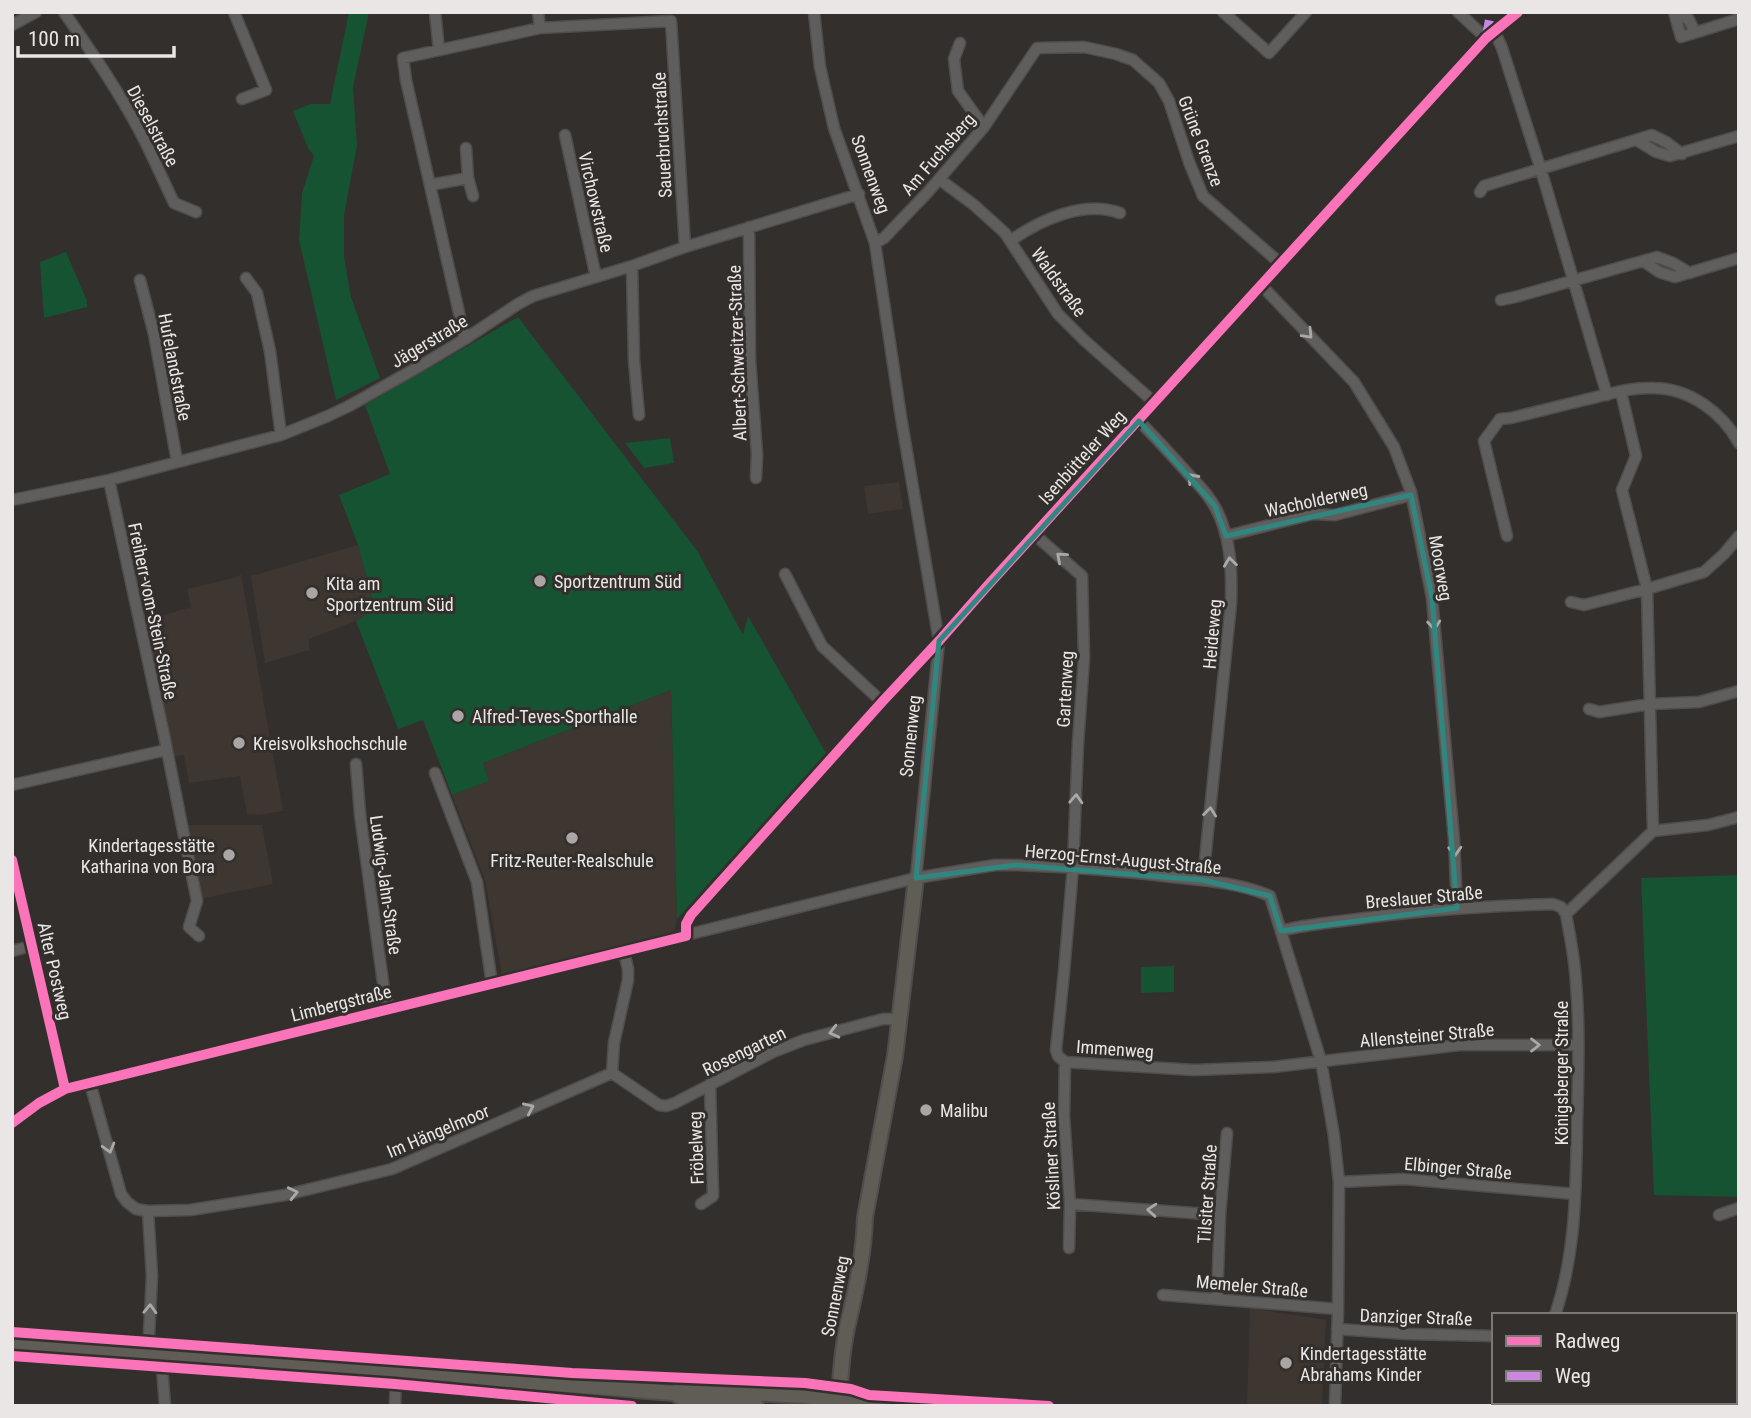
<svg xmlns="http://www.w3.org/2000/svg" width="1751" height="1418" viewBox="0 0 1751 1418" font-family="'Roboto Condensed',sans-serif">
  <rect width="100%" height="100%" fill="#322f2d"/>
  <path fill="#3e3630" d="M899 482 903 509 868 514 864 486Z
    M358 545 375 610 356 621 309 639V650L265 663 251 576Z
    M241 574 283 811 259 815 247 814 240 776 189 783 184 755 173 757 144 621 191 607 187 589 237 577Z
    M671 690 677 919 674 931 502 975 485 880 452 795 489 781 483 763Z
    M184 825H262L273 884 199 899Z
    M1250 1308 1326 1320 1322 1406H1247Z"/>
  <path fill="#165332" d="M349 12H369L353 87 357 145 344 215V257L351 297 380 378 336 400 299 240 302 193 314 156 308 148 293 111 311 104H330Z
    M66 252 87 301V307L44 318 40 262Z
    M518 317 698 552 743 635 748 616 826 753 677 919 671 690 483 763 489 781 452 795 423 720 398 729 356 621 375 609 358 545 339 495 390 474 365 405Z
    M670 438 674 463 644 468 625 443Z
    M1739 875V1197L1654 1195 1641 878Z
    M1174 966V992L1141 993V967Z"/>
  <g fill="none" stroke-linecap="round" stroke-linejoin="round">
    <g stroke="#4f4d4c" stroke-width="13">
      <path id="street" d="M64 12C90 50 116 87 138 128 151 152 162 178 174 203L196 212
        M234 12 266 90 242 99
        M435 12 439 50
        M538 12 540 28
        M814 12 820 67 834 128 875 243 901 417 939 641 916 878
        M1223 12 1269 53 1306 12
        M1458 12 1486 38
        M1674 12 1681 37 1739 19
        M1675 16 1688 18 1695 32
        M12 25 36 12
        M1494 30 1502 48 1541 170 1607 395
        M960 43 954 59 958 91 984 127
        M565 135 596 277
        M1638 141 1656 152 1670 156 1739 136
        M468 178 473 196
        M939 179 974 205 1005 233 1058 314 1084 340 1155 403
        M430 185 468 178 466 148
        M1480 192 1484 186 1652 135 1666 142 1682 154
        M749 227 750 360 757 454 756 478
        M1010 241C1040 220 1083 200 1120 213
        M875 243 884 238 927 193 984 127 1037 48 1084 47 1116 54 1133 60 1142 68 1159 83 1169 101 1189 162 1203 196 1280 263
        M1643 261 1659 272 1675 277 1739 258
        M632 266 634 360 639 415
        M246 278 257 293 270 351 281 435
        M140 280 154 334 177 461
        M1261 285 1354 382 1394 447 1411 492 1432 598 1454 839 1457 908
        M1501 300 1515 297 1657 257 1673 263 1690 273
        M465 339 406 80 403 58 540 28 671 21 685 247
        M1139 421C1157 439 1174 458 1191 477 1200 486 1209 496 1215 507 1231 536 1232 570 1231 603L1203 880
        M109 480 164 735 197 901 189 927 199 936
        M12 500 109 480 281 435 328 416 349 406 420 366 465 339 518 304 533 296 632 266 685 247 859 194
        M1035 535 1082 576 1084 658 1078 743 1073 867 1064 972 1056 1050 1058 1056 1065 1062 1194 1070 1273 1067 1460 1045H1578
        M1226 536 1313 514 1335 515 1411 495
        M1507 536 1484 441 1500 419 1511 418C1535 412 1559 406 1584 400 1606 395 1630 387 1653 388 1689 388 1722 412 1739 443
        M785 574 822 646 882 702
        M1571 602 1584 605 1647 589 1622 490 1636 456 1621 392
        M1589 709 1599 712 1650 704 1699 702 1739 691
        M356 764 360 814 384 990 389 1010
        M435 773 477 882 492 984
        M12 785 166 750
        M1653 831 1708 825 1739 817
        M12 860 65 1089
        M1566 914 1653 831 1647 589 1704 572 1724 554 1739 536
        M1281 931C1303 925 1327 923 1350 920 1417 910 1485 906 1553 904L1561 907 1566 914C1570 937 1575 960 1576 983 1580 1030 1578 1077 1577 1123 1576 1187 1576 1254 1555 1315
        M686 936V924L691 915 882 702 939 641 989 584 1486 38 1518 12
        M12 951 31 946
        M1065 1062 1064 1116 1070 1204 1069 1248
        M612 1073 659 1105 666 1106 675 1103 773 1052 804 1040 883 1019H900
        M90 1083 121 1194 127 1202 136 1209 148 1211 190 1210 285 1195 392 1169 612 1073 614 1043 628 980V969L624 952
        M12 1123 39 1103 65 1089 916 878 995 865H1016C1071 867 1126 871 1181 878 1211 881 1242 884 1270 896L1321 1061 1334 1136 1339 1182 1338 1309 1335 1406
        M1339 1182 1404 1179 1575 1194
        M701 1204 713 1196 710 1084
        M1070 1204 1220 1215
        M1719 1215 1739 1208
        M1163 1295 1338 1309
        M1217 1299 1220 1215 1227 1133
        M1337 1329 1408 1334 1494 1336
        M148 1354 152 1276 148 1211
        M161 1355 165 1406
        M395 1406 396 1372"/>
    </g>
    <g stroke="#4f4d4c" stroke-width="18">
      <path id="secondary" d="M12 1344 622 1389 674 1393 684 1399 756 1406
        M674 1393 684 1389 804 1396 883 1406
        M839 1406C840 1377 842 1347 849 1319 857 1285 864 1252 865 1217L895 1056 916 878"/>
    </g>
    <use href="#street" stroke="#605e5d" stroke-width="10"/>
    <use href="#secondary" stroke="#605c56" stroke-width="14"/>
    <path stroke="#c787e3" stroke-width="9" stroke-dasharray="18 9" stroke-linecap="butt" d="M1486 38 1491 12"/>
    <g stroke="#332f2c" stroke-width="15">
      <path id="cycleway" d="M12 860 65 1089
        M12 1123 39 1103 65 1089 686 936V924L691 915 882 702 939 641 989 584 1486 38 1518 12
        M12 1332 572 1373 805 1383 851 1389 869 1395 1049 1406
        M12 1356 395 1384 632 1406"/>
    </g>
    <use href="#cycleway" stroke="#fb73b8" stroke-width="10"/>
  </g>
  <defs><path id="oneway-chevron" d="M-2-3.5L2.5 0L-2 3.5" fill="none" stroke-width="1.6" stroke-linecap="round" stroke-linejoin="round" transform="scale(1.75)"/></defs>
  <g stroke="#aba9a8">
    <use href="#oneway-chevron" transform="translate(1308 334) rotate(46)"/>
    <use href="#oneway-chevron" transform="translate(1192 478) rotate(-132)"/>
    <use href="#oneway-chevron" transform="translate(1061 557) rotate(-139)"/>
    <use href="#oneway-chevron" transform="translate(1230 562) rotate(-97)"/>
    <use href="#oneway-chevron" transform="translate(1434 625) rotate(85)"/>
    <use href="#oneway-chevron" transform="translate(1076 799) rotate(-87)"/>
    <use href="#oneway-chevron" transform="translate(1210 812) rotate(-84)"/>
    <use href="#oneway-chevron" transform="translate(1455 851) rotate(87)"/>
    <use href="#oneway-chevron" transform="translate(834 1032) rotate(166)"/>
    <use href="#oneway-chevron" transform="translate(1535 1045)"/>
    <use href="#oneway-chevron" transform="translate(529 1108) rotate(-24)"/>
    <use href="#oneway-chevron" transform="translate(109 1148) rotate(74)"/>
    <use href="#oneway-chevron" transform="translate(293 1193) rotate(-13)"/>
    <use href="#oneway-chevron" transform="translate(1152 1210) rotate(-176)"/>
    <use href="#oneway-chevron" transform="translate(150 1309) rotate(-88)"/>
  </g>
  <path fill="none" stroke="#308780" stroke-width="5" stroke-linejoin="round" d="M1139 421 1215 506 1226 536 1411 495 1432 598 1457 908 1281 931 1270 896 1203 880 1016 865 916 878 939 641Z"/>
  <g fill="#a9a6a5" stroke="#332f2c" stroke-width="2.5">
    <circle cx="540" cy="581" r="7"/>
    <circle cx="312" cy="593" r="7"/>
    <circle cx="458" cy="716" r="7"/>
    <circle cx="239" cy="743" r="7"/>
    <circle cx="572" cy="838" r="7"/>
    <circle cx="229" cy="855" r="7"/>
    <circle cx="926" cy="1110" r="7"/>
    <circle cx="1286" cy="1363" r="7"/>
  </g>
  <g text-anchor="middle" dominant-baseline="central" stroke-width="6" stroke-linejoin="round" paint-order="stroke">
    <g font-size="18" fill="#e9e6e5" stroke="#332f2c">
      <text transform="translate(153 126) rotate(62)">Dieselstraße</text>
      <text transform="translate(662 135) rotate(-93)">Sauerbruchstraße</text>
      <text transform="translate(1201 141) rotate(69)">Grüne Grenze</text>
      <text transform="translate(938 154) rotate(-49)">Am Fuchsberg</text>
      <text transform="translate(871 174) rotate(70)">Sonnenweg</text>
      <text transform="translate(596 202) rotate(77)">Virchowstraße</text>
      <text transform="translate(1059 282) rotate(54)">Waldstraße</text>
      <text transform="translate(429 341) rotate(-31)">Jägerstraße</text>
      <text transform="translate(737 353) rotate(-92)">Albert-Schweitzer-Straße</text>
      <text transform="translate(175 367) rotate(79)">Hufelandstraße</text>
      <text transform="translate(1082 457) rotate(-48)">Isenbütteler Weg</text>
      <text transform="translate(1316 500) rotate(-12)">Wacholderweg</text>
      <text transform="translate(1441 568) rotate(80)">Moorweg</text>
      <text transform="translate(153 611) rotate(78)">Freiherr-vom-Stein-Straße</text>
      <text transform="translate(1212 634) rotate(-85)">Heideweg</text>
      <text transform="translate(1065 689) rotate(-87)">Gartenweg</text>
      <text transform="translate(910 736) rotate(-84)">Sonnenweg</text>
      <text transform="translate(1123 859) rotate(5)">Herzog-Ernst-August-Straße</text>
      <text transform="translate(386 885) rotate(82)">Ludwig-Jahn-Straße</text>
      <text transform="translate(1424 897) rotate(-5)">Breslauer Straße</text>
      <text transform="translate(55 971) rotate(77)">Alter Postweg</text>
      <text transform="translate(341 1003) rotate(-14)">Limbergstraße</text>
      <text transform="translate(1427 1035) rotate(-5)">Allensteiner Straße</text>
      <text transform="translate(1115 1049) rotate(4)">Immenweg</text>
      <text transform="translate(744 1051) rotate(-26)">Rosengarten</text>
      <text transform="translate(1561 1073) rotate(-90)">Königsberger Straße</text>
      <text transform="translate(438 1131) rotate(-23)">Im Hängelmoor</text>
      <text transform="translate(696 1148) rotate(-92)">Fröbelweg</text>
      <text transform="translate(1051 1156) rotate(-93)">Kösliner Straße</text>
      <text transform="translate(1458 1168) rotate(5)">Elbinger Straße</text>
      <text transform="translate(1207 1194) rotate(-86)">Tilsiter Straße</text>
      <text transform="translate(1252 1286) rotate(5)">Memeler Straße</text>
      <text transform="translate(835 1296) rotate(-79)">Sonnenweg</text>
      <text transform="translate(1416 1317) rotate(2)">Danziger Straße</text>
    </g>
    <g font-size="18" fill="#e9e6e5" stroke="#332f2c" text-anchor="start">
      <text x="554" y="581">Sportzentrum Süd</text>
      <text x="326" y="583">Kita am<tspan x="326" dy="21">Sportzentrum Süd</tspan></text>
      <text x="472" y="716">Alfred-Teves-Sporthalle</text>
      <text x="253" y="743">Kreisvolkshochschule</text>
      <text x="215" y="845" text-anchor="end">Kindertagesstätte<tspan x="215" dy="21">Katharina von Bora</tspan></text>
      <text x="572" y="860" text-anchor="middle">Fritz-Reuter-Realschule</text>
      <text x="940" y="1110">Malibu</text>
      <text x="1300" y="1353">Kindertagesstätte<tspan x="1300" dy="21">Abrahams Kinder</tspan></text>
    </g>
  </g>
  <rect width="1751" height="1418" fill="none" stroke="#e9e6e5" stroke-width="28"/>
  <rect x="1492" y="1313" width="245" height="91" fill="#332f2c" stroke="#7c7876" stroke-width="2"/>
  <rect x="1506" y="1336" width="35" height="10" fill="#fb73b8" stroke="#7c7876" stroke-width="2"/>
  <text x="1555" y="1348" font-size="21" fill="#e9e6e5">Radweg</text>
  <rect x="1506" y="1371" width="35" height="10" fill="#c787e3" stroke="#7c7876" stroke-width="2"/>
  <text x="1555" y="1383" font-size="21" fill="#e9e6e5">Weg</text>
  <path d="M18 46v10h156v-10" fill="none" stroke="#e9e6e5" stroke-width="3.5"/>
  <text x="28" y="46" font-size="21" fill="#e9e6e5" stroke="#332f2c" stroke-width="5" paint-order="stroke">100 m</text>
</svg>
